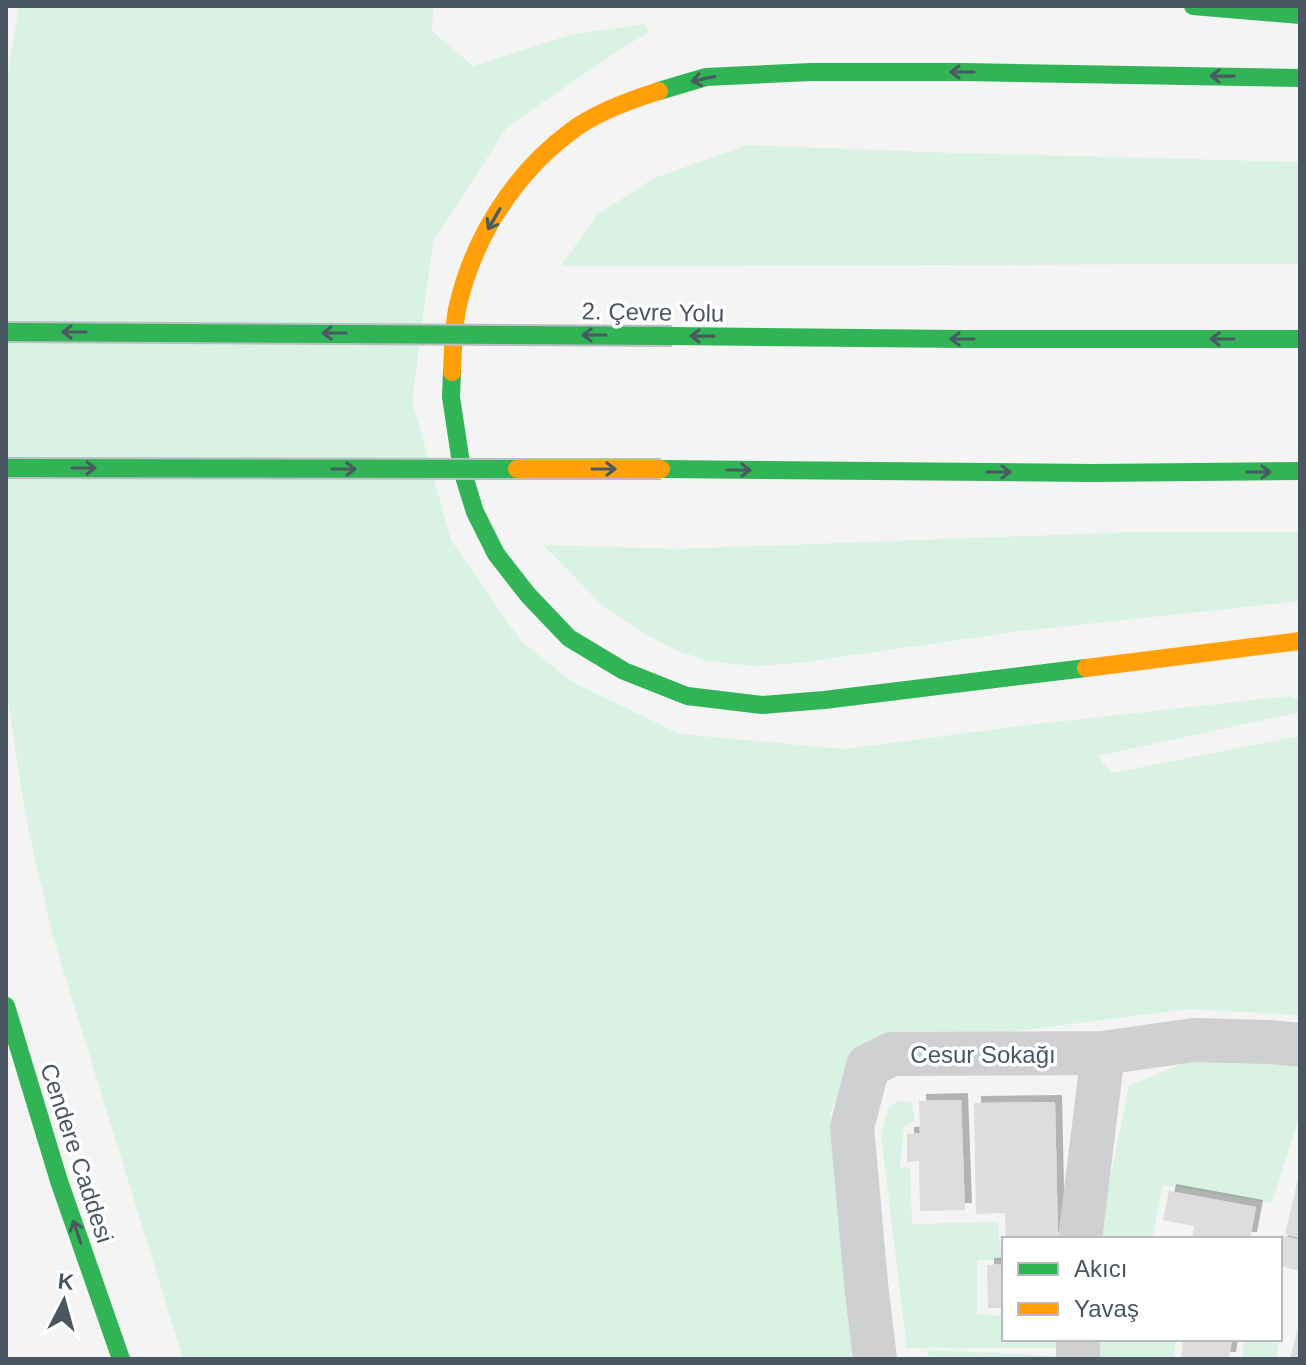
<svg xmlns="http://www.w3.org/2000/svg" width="1306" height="1365" viewBox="0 0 1306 1365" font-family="Helvetica,sans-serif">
  <defs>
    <filter id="shadow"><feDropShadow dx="7" dy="-7" stdDeviation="0" flood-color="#0004"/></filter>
  </defs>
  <rect width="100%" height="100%" fill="#f4f4f4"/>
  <path fill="#d9f2e3" d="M19 6H433L432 31 473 66 570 35 645 24 649 32 622 48 507 127 433 242 412 400 451 540 521 641 572 682 680 734 843 749 1046 723 1290 696 1300 700V712L1097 756 1112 773 1300 736V1015L1189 1009 860 1051 830 1113 856 1359H183L52 934 25 813 6 687V84Z
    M748 145 925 152 1300 162V264L561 266 597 215 654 178Z
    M1135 532H1300V601L1022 631 798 663 753 666 708 661 675 650 644 633 603 606 543 545 678 549Z
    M1220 1056 1300 1068V1113L1272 1203 1163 1185 1152 1239 1131 1238 1130 1239H1098L1129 1086 1178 1065Z
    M898 1100 912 1103 915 1122 904 1126 900 1167 910 1168 912 1224 998 1222 1001 1260H977V1314L1004 1316V1339H1057L1058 1348H907L881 1135 889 1108Z
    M1098 1339H1176L1174 1359H1098Z
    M1244 1339H1279L1276 1359H1242Z
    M927 1350 1057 1356V1359H929Z"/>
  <path fill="#ddddde" filter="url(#shadow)" d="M961 1100 965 1210 920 1211 919 1161 907 1162V1134L920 1133 919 1101Z
    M1055 1102 1058 1239H1006L1005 1213 976 1214 974 1103Z
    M1299 1175H1300V1238L1285 1234Z
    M1169 1191 1256 1207 1250 1239H1192L1194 1226 1163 1220Z
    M1281 1235 1300 1240V1271L1280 1266Z
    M1004 1264V1308H988L987 1265Z
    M1299 1324 1300 1359H1290Z
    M1183 1339H1232L1229 1359H1181Z"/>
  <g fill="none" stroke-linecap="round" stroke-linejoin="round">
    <path stroke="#ced0d2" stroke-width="44" d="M1080 1239 1103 1053
      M1078 1339V1359
      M875 1359 866 1284 852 1127 868 1066 892 1054 1103 1053 1194 1040 1270 1042 1300 1045"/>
    <path stroke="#30b455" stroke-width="18" d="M1193 6 1300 15
      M659 91 706 77 811 72H964L1300 78
      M672 336 962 339H1300
      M452 372 451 397 462 470 475 512 496 554 528 595 569 638 624 671 687 696 762 705 824 700 1086 668
      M661 469 1093 473 1300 471
      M6 1006 59 1181 121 1359"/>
    <path stroke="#ff9f0a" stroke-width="18" d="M452 372C453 350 453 327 458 305 474 237 514 174 570 132 593 114 630 100 659 91
      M1086 668 1300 641"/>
    <g stroke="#b9bec3" stroke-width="22" stroke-linecap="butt">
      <path id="fast-bridge" d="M6 332 672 336
        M6 468 517 469"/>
    </g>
    <g stroke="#b9bec3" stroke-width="22" stroke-linecap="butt">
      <path id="slow-bridge" d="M517 469H661"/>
    </g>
    <use href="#fast-bridge" stroke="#30b455" stroke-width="18"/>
    <use href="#slow-bridge" stroke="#ff9f0a" stroke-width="18"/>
  </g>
  <defs><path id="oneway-shaft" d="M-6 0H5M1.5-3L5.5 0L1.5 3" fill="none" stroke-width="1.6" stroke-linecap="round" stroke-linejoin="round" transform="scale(2)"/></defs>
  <g stroke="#495b60">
    <use href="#oneway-shaft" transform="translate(962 72) rotate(-180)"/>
    <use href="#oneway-shaft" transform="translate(1222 76) rotate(-179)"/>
    <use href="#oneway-shaft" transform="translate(703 79) rotate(168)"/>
    <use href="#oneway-shaft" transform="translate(494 219) rotate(120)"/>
    <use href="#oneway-shaft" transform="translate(74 332) rotate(-180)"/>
    <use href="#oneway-shaft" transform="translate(334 333) rotate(-180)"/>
    <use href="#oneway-shaft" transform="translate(594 335) rotate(-180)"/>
    <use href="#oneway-shaft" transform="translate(702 336) rotate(-179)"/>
    <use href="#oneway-shaft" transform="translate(962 339) rotate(-180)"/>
    <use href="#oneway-shaft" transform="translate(1222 339) rotate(180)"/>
    <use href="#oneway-shaft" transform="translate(84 468)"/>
    <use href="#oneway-shaft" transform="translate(344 469)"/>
    <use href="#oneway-shaft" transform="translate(604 469)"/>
    <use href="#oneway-shaft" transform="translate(739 470)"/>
    <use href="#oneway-shaft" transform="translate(999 472)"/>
    <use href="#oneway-shaft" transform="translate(1259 472)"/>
    <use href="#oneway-shaft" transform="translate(77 1232) rotate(-109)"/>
  </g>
  <g text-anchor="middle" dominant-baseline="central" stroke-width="7" stroke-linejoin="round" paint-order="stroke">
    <g font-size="24" fill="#4a5661" stroke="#fff">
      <text transform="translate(653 312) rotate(1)">2. Çevre Yolu</text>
      <text x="983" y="1054">Cesur Sokağı</text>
      <text transform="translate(77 1153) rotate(72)">Cendere Caddesi</text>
    </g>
  </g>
  <rect width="1306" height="1365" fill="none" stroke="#4a5661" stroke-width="16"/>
  <rect x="1002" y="1237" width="280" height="104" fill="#ffffff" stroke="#b7bbc0" stroke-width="2"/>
  <rect x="1018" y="1263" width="40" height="12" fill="#30b455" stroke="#b7bbc0" stroke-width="2"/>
  <text x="1074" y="1277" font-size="24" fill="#4a5661">Akıcı</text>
  <rect x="1018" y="1303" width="40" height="12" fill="#ff9f0a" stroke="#b7bbc0" stroke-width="2"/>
  <text x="1074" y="1317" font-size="24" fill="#4a5661">Yavaş</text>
  <g transform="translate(64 1301) rotate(6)" stroke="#ffffff" stroke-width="6" paint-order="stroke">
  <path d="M0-6L14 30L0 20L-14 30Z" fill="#4a5661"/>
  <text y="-12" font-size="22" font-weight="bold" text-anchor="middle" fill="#4a5661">K</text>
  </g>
</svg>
